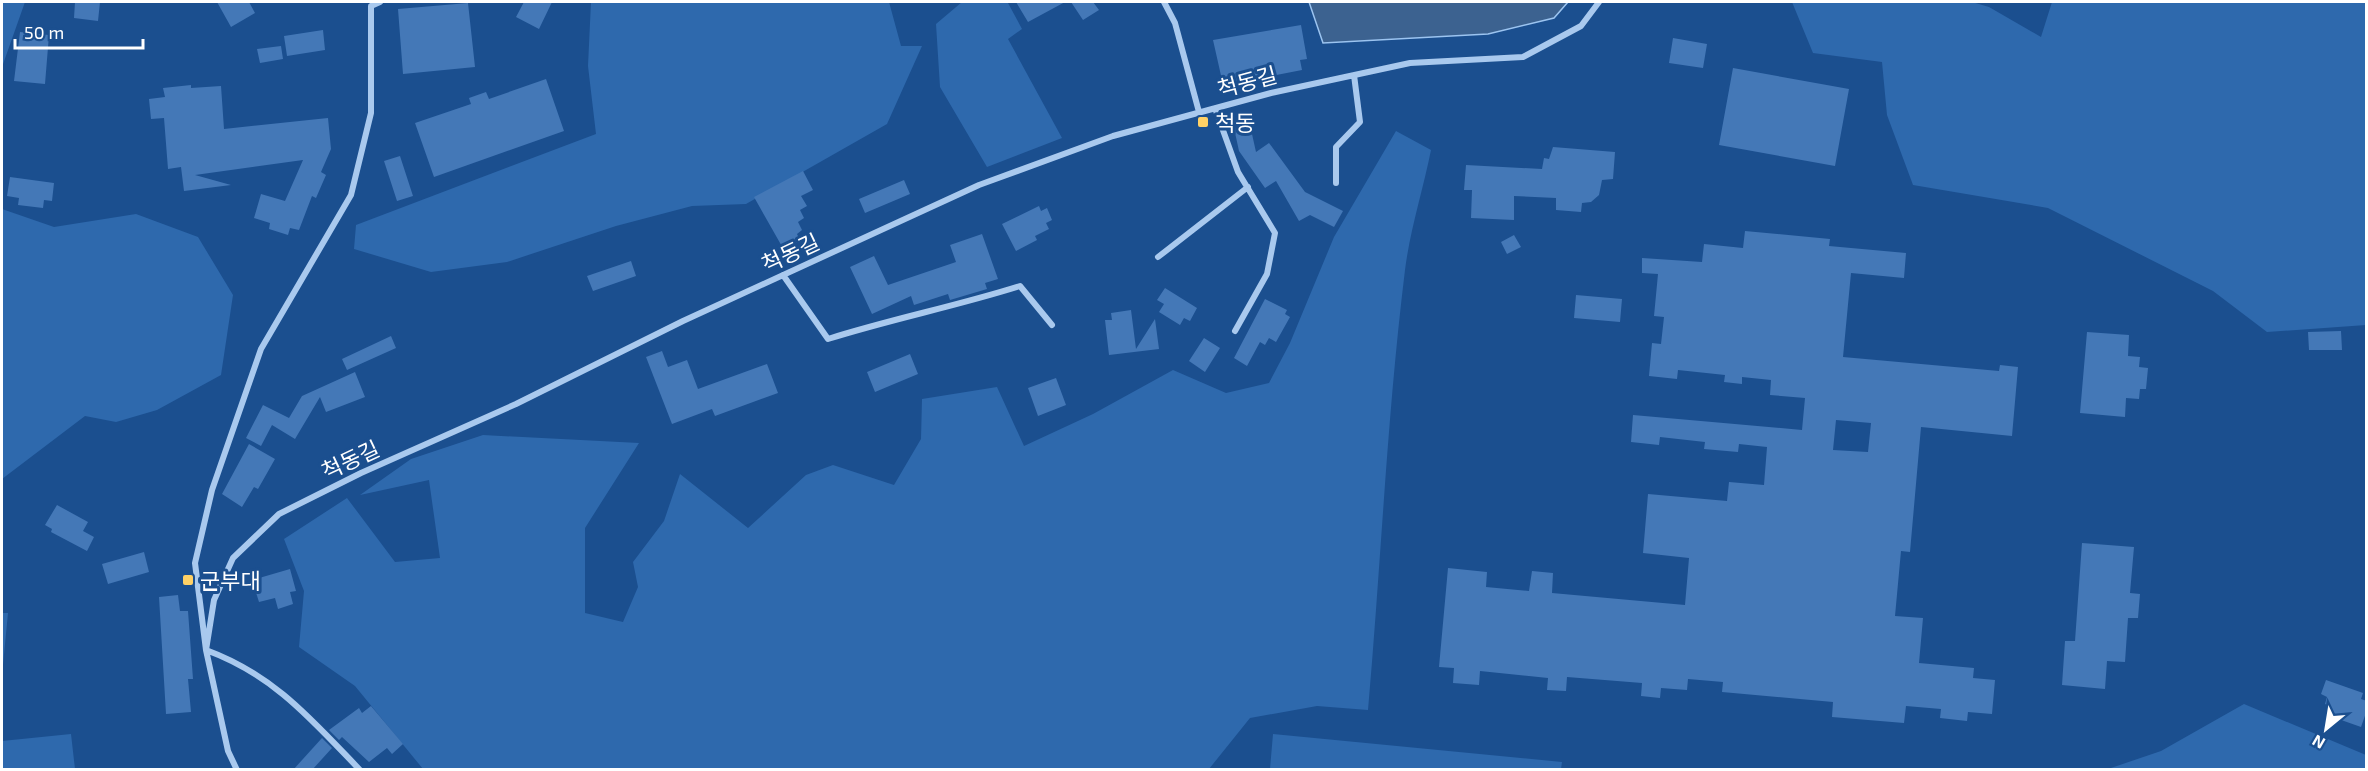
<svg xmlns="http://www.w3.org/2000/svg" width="2368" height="771" viewBox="0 0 2368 771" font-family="'Exo 2','Noto Sans KR',sans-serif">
  <rect width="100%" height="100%" fill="#1b4f8f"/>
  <path fill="#2e69ad" d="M2 2H25L2 67Z
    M591 2H889L901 46H922L887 124 746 204 692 206 616 226 507 262 431 272 354 249 356 225 596 134 588 66Z
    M962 2 1008 3 1022 29 1008 39 1062 138 987 167 940 87 936 24Z
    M1792 2H1972L1989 7 2041 37 2052 2H2366V325L2267 332 2213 291 2048 208 1913 185 1887 115 1882 62 1813 53Z
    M1396 131 1431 150C1423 190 1410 230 1405 270 1387 416 1381 563 1368 710L1317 706 1250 718 1209 769H423L355 686 299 647 304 591 284 539 347 498 395 562 440 558 429 480 360 495 411 459 483 435 639 443 585 528V613L623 622 638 587 633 562 664 521 680 474 748 528 806 475 833 465 894 485 921 439 922 399 997 387 1024 446 1093 414 1173 370 1226 393 1269 383 1290 343 1334 237Z
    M2 209 54 227 136 214 198 237 233 295 221 375 157 410 116 422 85 416 2 479Z
    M2 613H8L2 675Z
    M2244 704 2366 755V769H2108L2161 751Z
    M71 734 75 769H2V741Z
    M1273 734 1562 762 1561 769H1270Z"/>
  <path fill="#3c6290" stroke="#9cc4f0" stroke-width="1.5" d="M1309 2H1568L1554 18 1488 34 1323 43Z"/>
  <path fill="#4478b7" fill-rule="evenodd" d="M75 2H100L98 21 74 18Z
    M217 2H249L255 13 231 27Z
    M524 2H552L539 29 516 17Z
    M1016 2H1065L1028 22Z
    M1071 2H1093L1099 10 1083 20Z
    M468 3 475 67 403 74 398 9Z
    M1301 25 1307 59 1300 60 1302 70 1231 84 1229 78 1222 80 1213 40Z
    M323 30 325 50 287 56 284 36Z
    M20 32 49 35 45 84 14 81Z
    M1673 38 1707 44 1703 68 1669 63Z
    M281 46 283 59 260 63 257 49Z
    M1733 68 1849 89 1835 166 1719 145Z
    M546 79 564 131 434 177 415 123 471 104 469 98 486 92 489 99Z
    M191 85V88L221 86 224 129 328 118 331 149 321 172 326 175 316 198 312 196 299 230 290 228 288 235 269 229 270 223 254 218 261 194 285 201 303 160 195 175 231 185 184 191 181 167 168 169 164 118 151 119 149 99 165 97 163 88Z
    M1250 125 1256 152 1269 143 1305 192 1343 211 1334 227 1310 215 1299 221 1276 181 1265 188 1239 151 1234 128Z
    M1553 147 1615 152 1613 179 1602 180 1599 195 1591 202 1582 203 1581 212 1556 210V198L1514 196V220L1471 218 1472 190H1464L1466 165 1542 169 1544 158 1549 159Z
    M400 156 413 196 397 201 384 161Z
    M803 171 813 190 801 196 807 206 800 210 804 218 798 222 802 230 797 234 800 241 784 250 754 197Z
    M10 177 54 183 52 201 44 200 43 208 18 205 19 198 7 196Z
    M904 180 910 194 865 213 859 199Z
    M1039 206 1041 211 1047 208 1052 220 1046 223 1049 229 1035 236 1037 240 1016 251 1002 224Z
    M1745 231 1830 239 1829 246 1906 253 1904 278 1851 273 1843 357 1999 371 2000 365 2018 367 2012 436 1921 427 1910 552 1901 551 1895 616 1923 618 1919 663 1974 668 1973 678 1995 680 1992 714 1968 712 1967 721 1940 718 1941 709 1906 706 1904 723 1832 717 1833 702 1722 692 1723 682 1688 679 1687 690 1661 688 1660 698 1641 696 1642 683 1567 677 1566 691 1547 690 1548 678 1480 671 1479 685 1453 683 1454 668 1439 667 1448 568 1487 572 1486 587 1529 591 1532 571 1553 573 1552 593 1685 605 1689 558 1643 553 1648 494 1727 501 1729 482 1764 485 1767 447 1739 444 1738 452 1704 449 1705 442 1660 437 1659 445 1631 442 1633 415 1802 430 1805 398 1770 395 1771 380 1742 377V384L1724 382 1725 375 1678 370 1677 379 1649 376 1652 343 1661 344 1664 317 1654 316 1658 274 1642 273V258L1702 262 1704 244 1743 248ZM1836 420 1871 423 1868 452 1833 450Z
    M982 234 998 279 985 283 987 289 950 300 948 294 914 305 911 296 872 314 850 267 874 256 888 285 956 262 950 245Z
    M1514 235 1521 247 1507 254 1501 242Z
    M631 261 636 276 593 291 587 276Z
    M1165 288 1197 308 1190 321 1184 318 1180 325 1159 312 1164 304 1157 300Z
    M1576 295 1622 299 1620 322 1574 318Z
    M1265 299 1287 310 1285 314 1290 317 1276 342 1269 338 1265 345 1260 342 1247 366 1234 358Z
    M1131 310 1136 349 1155 319 1159 349 1109 355 1105 320H1112L1111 313Z
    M2341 331 2342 350H2309L2308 332Z
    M2087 332 2129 335 2128 356 2140 357 2139 367 2148 368 2146 389H2140L2139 399 2126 398 2125 417 2080 413Z
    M391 336 396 348 347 370 342 359Z
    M1204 338 1220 348 1205 372 1189 361Z
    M662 351 668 367 687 360 698 389 767 364 778 393 715 416 712 409 672 424 646 357Z
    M910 354 918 374 875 392 867 372Z
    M355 372 365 397 326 412 320 397 295 439 272 425 261 446 246 438 263 405 289 418 302 396Z
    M1056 378 1066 405 1038 416 1028 388Z
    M249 444 275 459 258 489 254 487 242 507 222 494Z
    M57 505 88 522 83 531 94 537 87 551 51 532 52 529 45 525Z
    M2082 543 2134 547 2130 593 2140 594 2138 618H2128L2125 662 2107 661 2105 689 2062 685 2065 641H2075Z
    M144 552 149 572 108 584 102 564Z
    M290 569 296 591 290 592 293 604 278 609 275 598 259 602 252 580Z
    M178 595 180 611H188L193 679H188L191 712 166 714 159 597Z
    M2326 680 2363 693 2361 699 2367 701V710L2361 727 2327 715 2330 706 2325 704 2327 697 2321 694Z
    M371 706 403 744 392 754 387 748 369 762 342 737 339 740 329 730 359 708 362 713Z
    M322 738 332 748 312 770H293Z"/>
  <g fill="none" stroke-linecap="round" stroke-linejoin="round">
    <path stroke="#a9c9ee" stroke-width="6" d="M1164 2 1175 23 1199 112
      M1215 108 1238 172 1275 233 1267 274 1235 331
      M1336 183V147L1360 122 1354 75
      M1158 257 1248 187
      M783 275 828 339C891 319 957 306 1020 286L1052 325
      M237 770 228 751 206 650 214 600 233 558 279 514 361 473 516 404 683 321 979 185 1113 136 1271 93 1410 63 1523 57 1581 26 1599 2
      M360 770C311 719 274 675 206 650L195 563 212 490 261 349 351 195 371 113V6L380 2"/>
  </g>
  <g fill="#ffd166" stroke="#1b4f8f" stroke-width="2">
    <rect x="1197" y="116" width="12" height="12" rx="3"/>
    <rect x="182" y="574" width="12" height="12" rx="3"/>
  </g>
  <g text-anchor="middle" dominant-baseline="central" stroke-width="6" stroke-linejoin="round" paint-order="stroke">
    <g font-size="22" fill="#fff" stroke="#1b4f8f">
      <text transform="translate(1247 81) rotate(-15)">척동길</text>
      <text transform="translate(790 252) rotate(-25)">척동길</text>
      <text transform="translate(350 459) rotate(-25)">척동길</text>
    </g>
    <g font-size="22" fill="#fff" stroke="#1b4f8f" text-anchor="start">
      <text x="1215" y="122">척동</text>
      <text x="200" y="580">군부대</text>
    </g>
  </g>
  <rect width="2368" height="771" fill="none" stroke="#ffffff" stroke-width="6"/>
  <g transform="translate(2326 729) rotate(210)" stroke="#1b4f8f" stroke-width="4.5" paint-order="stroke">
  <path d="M0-4.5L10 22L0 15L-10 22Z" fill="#ffffff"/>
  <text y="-9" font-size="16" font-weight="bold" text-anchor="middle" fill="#ffffff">N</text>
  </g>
  <path d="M15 39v9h128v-9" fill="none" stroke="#ffffff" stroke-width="3"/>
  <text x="24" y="39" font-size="18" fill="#ffffff" stroke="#1b4f8f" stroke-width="4.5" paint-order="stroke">50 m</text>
</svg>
